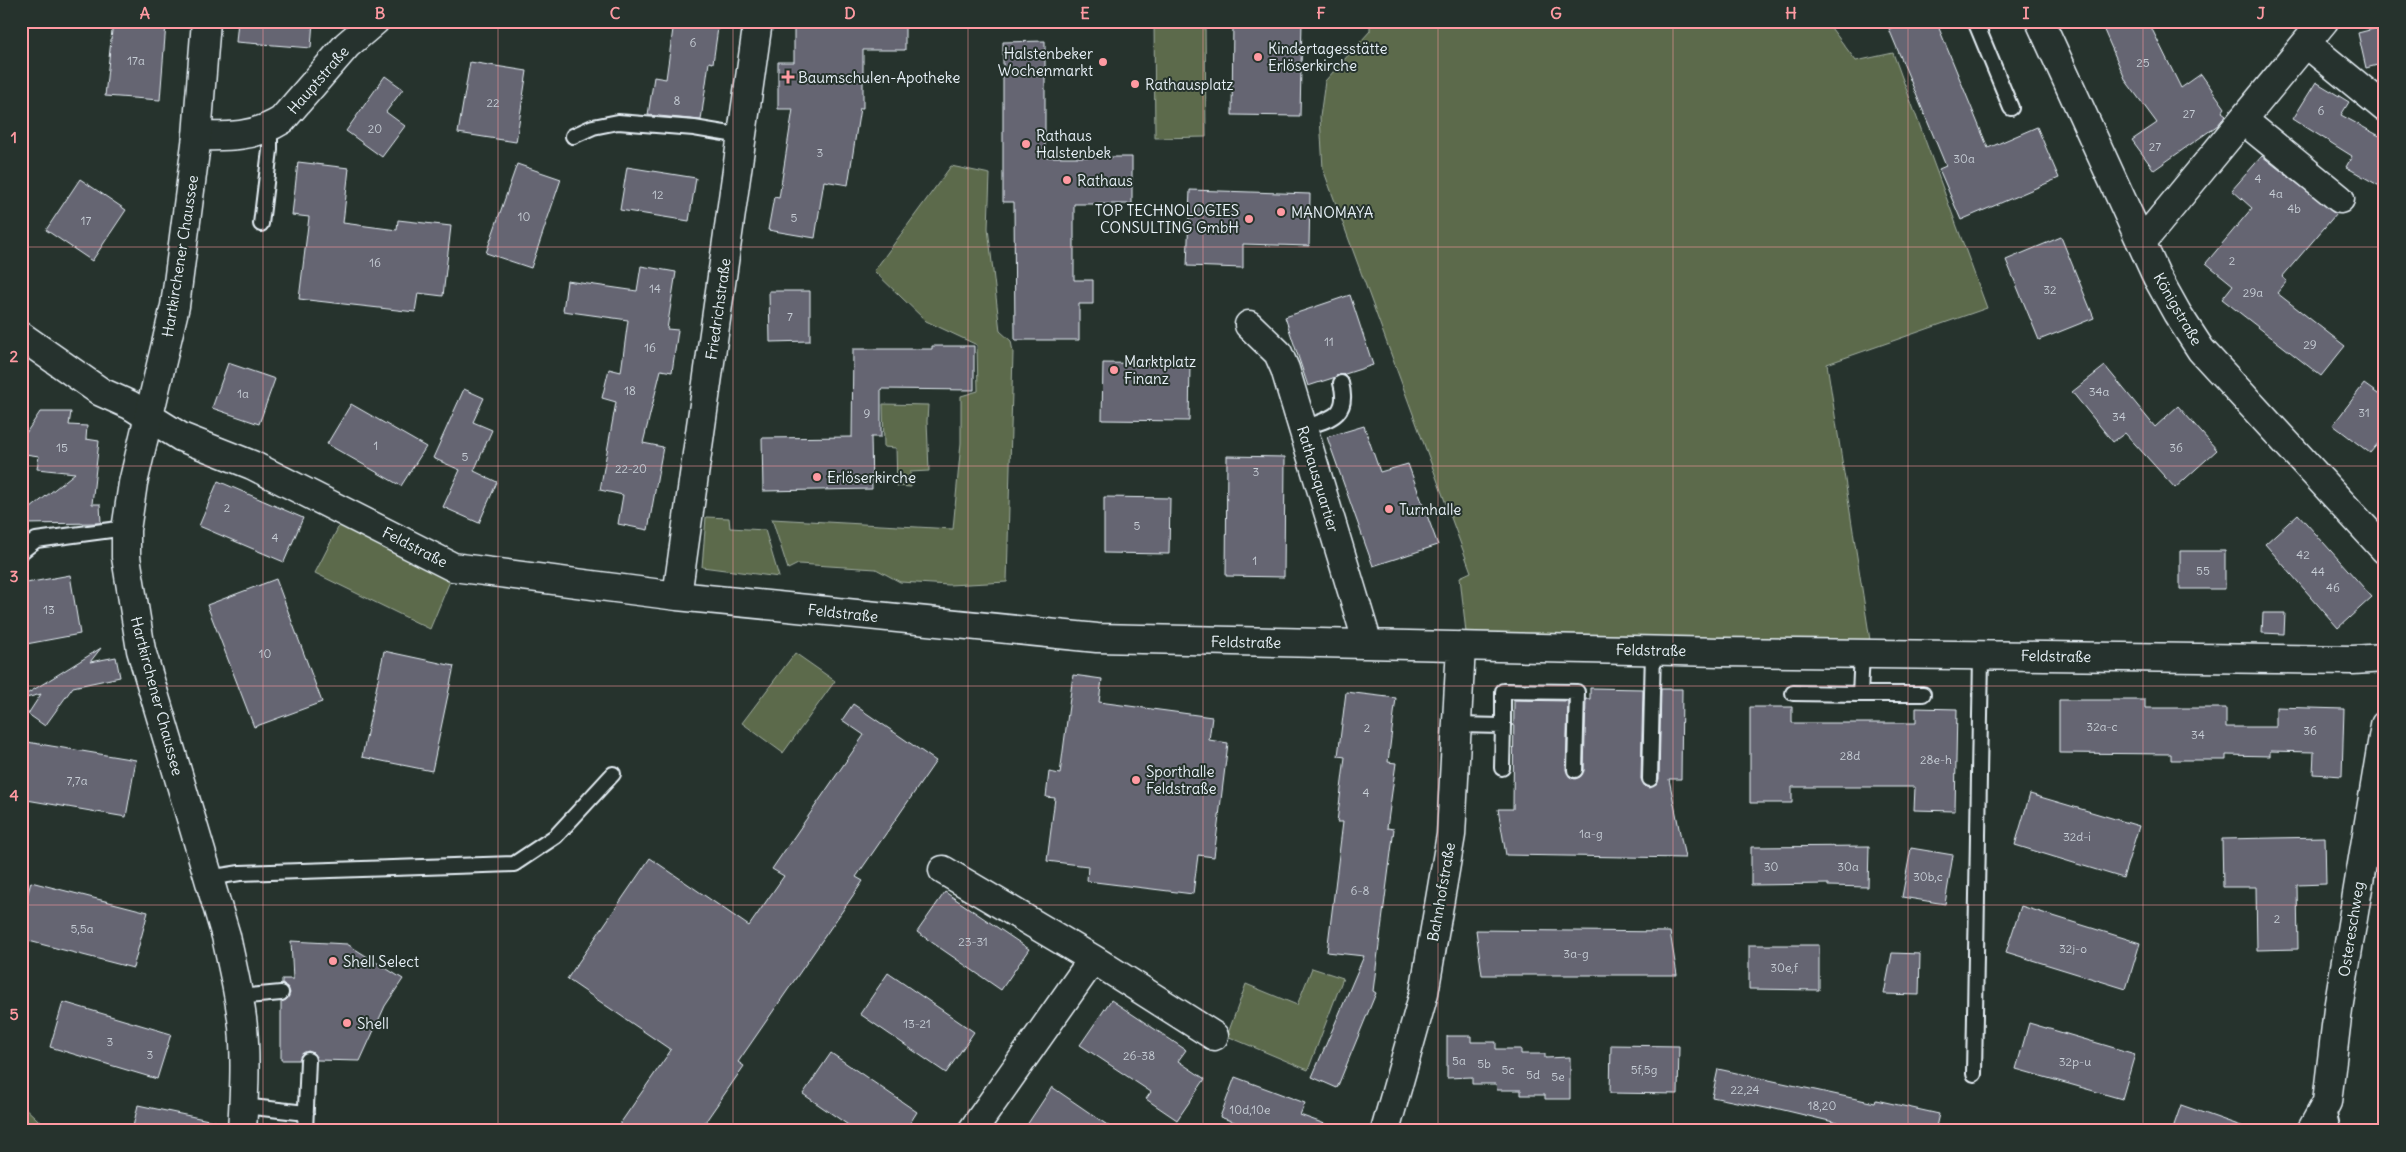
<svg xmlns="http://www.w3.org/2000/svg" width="2406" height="1152" viewBox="0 0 2406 1152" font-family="Delius,sans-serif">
  <rect width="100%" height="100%" fill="#26332d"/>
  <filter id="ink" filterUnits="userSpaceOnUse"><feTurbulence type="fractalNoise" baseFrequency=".02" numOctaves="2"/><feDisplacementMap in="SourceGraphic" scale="10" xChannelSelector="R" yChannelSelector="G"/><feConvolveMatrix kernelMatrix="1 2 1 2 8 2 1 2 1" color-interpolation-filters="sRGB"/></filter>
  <g filter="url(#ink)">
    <path fill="#5c6b4c" stroke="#a2aea2" d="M1154 21H1205L1206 137 1155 138Z
      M1370 21H1826L1856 61 1893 53 1987 308 1827 364 1872 653 1467 642 1460 577 1471 572 1323 169 1320 117 1325 81 1370 31Z
      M951 166 990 174 988 228 1000 331 1011 341 1013 352 1007 582 949 585 900 582 876 569 798 564 788 569 772 519 953 529 961 443V396L978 391 977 345 926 321 874 271Z
      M883 404 928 405 927 421 929 471 910 472 911 487 897 486 896 448 884 447Z
      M706 517 729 518 730 528 765 530 779 577 702 567Z
      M342 520 452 576 430 629 315 573Z
      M795 653 835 681 783 753 742 723Z
      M1312 968 1343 978 1308 1070 1227 1036 1246 984 1297 1005Z
      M21 1104 50 1131H21Z"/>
    <path fill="#656572" stroke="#e8f1f8" d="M113 21 166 24 160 100 105 96Z
      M238 21H313L311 48 236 42Z
      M794 21H905V50H863V108H860L848 185 824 181 815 238 768 230 774 197 779 198 793 109H778V62H794Z
      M1233 21H1302L1300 116 1232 115Z
      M1907 21H1936L1988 148 2037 127 2059 178 1961 220 1939 169 1946 166 1889 29Z
      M2100 21H2148L2181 88 2201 74 2225 108 2222 112 2226 115 2218 125 2154 170 2132 140 2157 123 2126 81Z
      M674 22 718 28 713 63 709 62 701 120 648 115 654 77 666 79Z
      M2385 26V63L2366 68 2358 33Z
      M1045 41V157H1132V204H1074V280H1093V304H1079V340H1015L1014 202H1003V42Z
      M470 62 527 71 516 142 458 133Z
      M385 76 403 89 386 112 405 126 382 157 346 131Z
      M2316 82 2349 102 2341 115 2385 139V189L2346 167 2352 156 2293 119Z
      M2262 156 2336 214 2282 277 2287 281 2277 293 2345 346 2321 376 2222 299 2233 285 2206 263 2252 208 2232 190Z
      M298 162 349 168 343 223 397 230 398 220 451 226 443 296 418 293 415 312 299 299 309 217 292 215Z
      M517 164 561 179 531 268 486 253Z
      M627 167 696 178 689 221 620 210Z
      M80 179 126 210 92 261 46 230Z
      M1190 190 1310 194 1309 246 1243 244V268L1187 266Z
      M2061 237 2094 318 2039 340 2006 260Z
      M641 266 676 272 667 329 678 330 672 372 661 370 643 443 663 447 648 530 618 524 623 495 600 490 616 402 602 398 609 369 621 372 628 320 563 311 567 281 637 291Z
      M769 291H810V341L770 342Z
      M1350 295 1373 365 1308 386 1285 317Z
      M932 346H974V390L881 389V437H871L872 489 763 491 762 438 852 437 853 349H932Z
      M228 363 275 379 259 424 212 408Z
      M1103 363 1190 364 1189 421 1102 420Z
      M2105 366 2155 427 2178 406 2217 450 2175 488 2125 433 2113 442 2072 392Z
      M2364 384 2385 399V435L2370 453 2333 425Z
      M464 389 484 398 473 422 492 430 474 471 497 482 479 523 443 507 460 470 433 458Z
      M351 404 426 447 401 486 327 444Z
      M40 412H71L69 425 87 426 86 439 99 441 92 504H100L101 523 21 524V516L75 473 37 469 39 456 25 454 24 436Z
      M1364 426 1380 472 1408 464 1438 545 1373 566 1327 437Z
      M1227 456 1285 457 1284 577 1226 576Z
      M218 481 303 518 284 562 199 526Z
      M1104 497 1170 498 1169 554 1104 553Z
      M2298 514 2372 597 2338 628 2265 544Z
      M2180 551H2225V589H2180Z
      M70 575 80 634 21 645V584Z
      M276 579 322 702 254 727 207 605Z
      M2263 613H2285L2284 634 2262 633Z
      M101 648 90 662 116 657 120 677 73 687 45 726 28 714 41 694 26 698 25 695Z
      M384 651 454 666 432 771 362 757Z
      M1073 675 1102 679 1099 702 1212 717 1209 740 1228 743 1214 857 1198 855 1193 894 1087 881 1088 866 1047 861 1055 798 1046 797 1049 772 1060 774Z
      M1590 688 1643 689 1641 779 1645 786 1650 788 1657 784 1659 779 1661 689H1682L1681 779H1669L1685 858 1506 855 1498 809H1513L1514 700 1568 701 1566 770 1570 777 1575 779 1580 777 1584 771 1586 699H1590Z
      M1346 692 1396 698 1388 762 1396 763 1387 828 1394 829 1373 991 1376 993 1337 1088 1312 1077 1364 956 1327 952 1343 822H1337L1345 757 1338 756Z
      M2059 700H2145V708H2226V727H2276V707L2344 709 2342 776 2313 774 2314 752 2270 751V756L2226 755V760H2171V754L2059 753Z
      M853 704 936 761 856 877 863 881 738 1062 744 1066 699 1131H615L671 1050 567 979 650 858 749 926 784 876 772 869 864 735 842 720Z
      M1750 707H1792V723H1916V708L1957 709 1955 811 1914 810 1915 787H1792V803H1750Z
      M21 741 136 760 126 817 21 799Z
      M2030 794 2139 826 2123 878 2015 845Z
      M2325 837 2326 884 2297 885 2298 949 2257 950 2256 887H2223L2222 839Z
      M1869 846 1868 887 1828 886V884L1751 885V847Z
      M1911 848 1953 855 1945 904 1902 897Z
      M31 882 148 912 133 968 21 939V918Z
      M945 892 1029 949 1001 990 917 932Z
      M2021 906 2140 943 2126 989 2006 952Z
      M1476 930 1670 932 1677 975H1482Z
      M291 941 347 944 403 979 385 1006 360 1061 317 1060 313 1053 308 1051 301 1055 299 1060H281V1002L286 1000 290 993 288 988 282 984V979H293Z
      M1749 945H1819V990L1749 989Z
      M1892 953 1920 954 1919 995 1884 994Z
      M888 973 974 1032 946 1073 860 1014Z
      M1111 1000 1186 1050 1178 1061 1205 1079 1177 1120 1146 1099 1151 1092 1080 1045Z
      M63 1002 171 1034 157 1079 50 1047Z
      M2029 1023 2135 1054 2122 1099 2016 1069Z
      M1447 1036H1471V1042H1496V1049H1521V1054H1545V1058L1570 1057V1099H1545V1095H1521V1090H1497L1496 1084H1472V1077L1447 1078Z
      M1611 1045 1679 1046 1678 1094 1610 1093Z
      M831 1053 917 1112 905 1131H857L803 1094Z
      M1718 1069 1875 1103 1876 1100 1939 1114 1935 1131H1871L1771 1107V1109L1712 1097Z
      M1235 1077 1305 1103 1300 1115 1336 1128V1131H1259L1220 1117Z
      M1052 1087 1116 1131H1023Z
      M138 1105 218 1122 217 1131H132Z
      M2181 1105 2247 1128 2246 1131H2172Z"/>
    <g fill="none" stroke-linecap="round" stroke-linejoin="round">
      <g stroke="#e8f1f8" stroke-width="18">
        <path id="lane" d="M1975 21 2011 108
          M573 136 593 127 618 122 694 128 742 136
          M261 224 270 150V128
          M1303 428C1330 419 1350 416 1341 383
          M21 552 36 540 126 528
          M1793 693 1860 694 1862 653
          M1860 694H1923
          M1457 725 1503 726V691L1577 692 1575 770
          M1502 768 1503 726
          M1650 779 1653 650
          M208 878 240 873 514 864 556 836 613 774
          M238 997 281 993
          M1974 1074 1981 656
          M2327 1105 2333 1131
          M243 1106 306 1113
          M305 1131 308 1060"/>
      </g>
      <g stroke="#e8f1f8" stroke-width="31">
        <path id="street" d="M2040 21 2157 277 2177 313 2201 350 2385 550
          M2307 44 2385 108
          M2243 120 2340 199
          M197 136C228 137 255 137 282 120L347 45 375 21
          M2142 242 2324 21
          M1249 325 1278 353 1285 369 1368 644
          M21 336 101 392 130 405 181 437 252 465 453 567 677 596 1097 638 1721 652 2353 660 2385 658
          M677 596 758 21
          M943 870 1093 959 1214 1036
          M972 1131 1093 959
          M1385 1131 1424 993 1451 835 1461 646
          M2311 1131 2327 1102 2338 1009 2385 725"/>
      </g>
      <g stroke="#e8f1f8" stroke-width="31">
        <path id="secondary" d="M206 21 197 136 175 306 133 483 126 530V557L141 650 226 936C232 966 240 996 243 1027 246 1061 244 1096 242 1131"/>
      </g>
      <use href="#lane" stroke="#26332d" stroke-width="14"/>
      <use href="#street" stroke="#26332d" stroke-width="28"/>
      <use href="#secondary" stroke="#26332d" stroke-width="28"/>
    </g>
  </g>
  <path fill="none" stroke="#ff9aa2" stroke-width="1" stroke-opacity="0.55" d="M263 21V1131M498 21V1131M733 21V1131M968 21V1131M1203 21V1131M1438 21V1131M1673 21V1131M1908 21V1131M2143 21V1131M21 247H2385M21 466H2385M21 686H2385M21 905H2385"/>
  <g fill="#ff9aa2" stroke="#26332d" stroke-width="2">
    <circle cx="1258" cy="57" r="5"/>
    <circle cx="1103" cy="62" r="5"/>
    <path d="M785.5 69.5h5v5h5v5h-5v5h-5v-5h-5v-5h5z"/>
    <circle cx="1135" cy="84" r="5"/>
    <circle cx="1026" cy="144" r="5"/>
    <circle cx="1067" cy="180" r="5"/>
    <circle cx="1281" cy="212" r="5"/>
    <circle cx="1249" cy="219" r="5"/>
    <circle cx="1114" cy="370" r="5"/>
    <circle cx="817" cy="477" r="5"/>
    <circle cx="1389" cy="509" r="5"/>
    <circle cx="1136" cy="780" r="5"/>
    <circle cx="333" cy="961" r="5"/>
    <circle cx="347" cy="1023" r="5"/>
  </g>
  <g text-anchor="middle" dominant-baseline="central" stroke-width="4" stroke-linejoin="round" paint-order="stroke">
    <g font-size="12" fill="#c7ced6">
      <text x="693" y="42">6</text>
      <text x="136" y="60">17a</text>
      <text x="2143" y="62">25</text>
      <text x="677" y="100">8</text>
      <text x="493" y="102">22</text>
      <text x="2321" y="110">6</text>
      <text x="2189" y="113">27</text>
      <text x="375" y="128">20</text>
      <text x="2155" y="146">27</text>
      <text x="820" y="152">3</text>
      <text x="1964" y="158">30a</text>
      <text x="2258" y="178">4</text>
      <text x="2276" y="193">4a</text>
      <text x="658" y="194">12</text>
      <text x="2294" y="208">4b</text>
      <text x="524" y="216">10</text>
      <text x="794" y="217">5</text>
      <text x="86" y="220">17</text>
      <text x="2232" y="260">2</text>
      <text x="375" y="262">16</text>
      <text x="655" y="288">14</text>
      <text x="2050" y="289">32</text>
      <text x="2253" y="292">29a</text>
      <text x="790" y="316">7</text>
      <text x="1329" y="341">11</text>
      <text x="2310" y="344">29</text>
      <text x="650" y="347">16</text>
      <text x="630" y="390">18</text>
      <text x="2099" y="391">34a</text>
      <text x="243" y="393">1a</text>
      <text x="2364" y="412">31</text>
      <text x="867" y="413">9</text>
      <text x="2119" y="416">34</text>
      <text x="376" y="445">1</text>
      <text x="62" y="447">15</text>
      <text x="2176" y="447">36</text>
      <text x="465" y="456">5</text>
      <text x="631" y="468">22-20</text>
      <text x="1256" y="471">3</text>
      <text x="227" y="507">2</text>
      <text x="1137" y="525">5</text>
      <text x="275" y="537">4</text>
      <text x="2303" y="554">42</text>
      <text x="1255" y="560">1</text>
      <text x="2203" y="570">55</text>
      <text x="2318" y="571">44</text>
      <text x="2333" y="587">46</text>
      <text x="49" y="609">13</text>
      <text x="265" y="653">10</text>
      <text x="2102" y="726">32a-c</text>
      <text x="1367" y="727">2</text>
      <text x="2310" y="730">36</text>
      <text x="2198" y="734">34</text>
      <text x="1850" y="755">28d</text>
      <text x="1936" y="759">28e-h</text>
      <text x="77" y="780">7,7a</text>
      <text x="1366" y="792">4</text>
      <text x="1591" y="833">1a-g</text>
      <text x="2077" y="836">32d-i</text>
      <text x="1771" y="866">30</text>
      <text x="1848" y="866">30a</text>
      <text x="1928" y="876">30b,c</text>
      <text x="1360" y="890">6-8</text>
      <text x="2277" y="918">2</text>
      <text x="82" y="928">5,5a</text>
      <text x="973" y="941">23-31</text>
      <text x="2073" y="948">32j-o</text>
      <text x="1576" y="953">3a-g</text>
      <text x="1784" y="967">30e,f</text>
      <text x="917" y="1023">13-21</text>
      <text x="110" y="1041">3</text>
      <text x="150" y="1054">3</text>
      <text x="1139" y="1055">26-38</text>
      <text x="1459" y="1060">5a</text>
      <text x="2075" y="1061">32p-u</text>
      <text x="1484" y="1063">5b</text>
      <text x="1508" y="1069">5c</text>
      <text x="1644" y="1069">5f,5g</text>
      <text x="1533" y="1074">5d</text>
      <text x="1558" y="1076">5e</text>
      <text x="1745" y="1089">22,24</text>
      <text x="1822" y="1105">18,20</text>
      <text x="1250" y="1109">10d,10e</text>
    </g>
    <g font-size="15" fill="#e8f1f8" stroke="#26332d" text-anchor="start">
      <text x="1268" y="48">Kindertagesstätte<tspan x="1268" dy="17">Erlöserkirche</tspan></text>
      <text x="1093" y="53" text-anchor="end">Halstenbeker<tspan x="1093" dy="17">Wochenmarkt</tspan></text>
      <text x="798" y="77">Baumschulen-Apotheke</text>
      <text x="1145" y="84">Rathausplatz</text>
      <text x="1036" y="135">Rathaus<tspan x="1036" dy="17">Halstenbek</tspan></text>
      <text x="1077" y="180">Rathaus</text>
      <text x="1239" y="210" text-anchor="end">TOP TECHNOLOGIES<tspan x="1239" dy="17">CONSULTING GmbH</tspan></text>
      <text x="1291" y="212">MANOMAYA</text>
      <text x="1124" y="361">Marktplatz<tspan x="1124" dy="17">Finanz</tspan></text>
      <text x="827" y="477">Erlöserkirche</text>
      <text x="1399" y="509">Turnhalle</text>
      <text x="1146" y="771">Sporthalle<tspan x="1146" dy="17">Feldstraße</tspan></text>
      <text x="343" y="961">Shell Select</text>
      <text x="357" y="1023">Shell</text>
    </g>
    <g font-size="15" fill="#e8f1f8" stroke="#26332d">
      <text transform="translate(318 80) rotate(-49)">Hauptstraße</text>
      <text transform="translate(180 256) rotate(-81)">Hartkirchener Chaussee</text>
      <text transform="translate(718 309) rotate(-82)">Friedrichstraße</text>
      <text transform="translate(2178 309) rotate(60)">Königstraße</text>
      <text transform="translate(1318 479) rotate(73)">Rathausquartier</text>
      <text transform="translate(415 547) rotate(27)">Feldstraße</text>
      <text transform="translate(843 613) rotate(6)">Feldstraße</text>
      <text transform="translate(1246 642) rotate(1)">Feldstraße</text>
      <text transform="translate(1651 650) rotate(1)">Feldstraße</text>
      <text transform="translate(2056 656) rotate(1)">Feldstraße</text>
      <text transform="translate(157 696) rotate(75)">Hartkirchener Chaussee</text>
      <text transform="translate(1441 892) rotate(-80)">Bahnhofstraße</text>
      <text transform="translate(2351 929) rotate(-81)">Ostereschweg</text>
    </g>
  </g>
  <rect width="2406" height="1152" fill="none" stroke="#26332d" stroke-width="55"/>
  <rect x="28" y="28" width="2350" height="1096" fill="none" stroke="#ff9aa2" stroke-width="2"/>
  <g font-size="16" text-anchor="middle" font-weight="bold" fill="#ff9aa2">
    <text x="145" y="19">A</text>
    <text x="380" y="19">B</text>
    <text x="615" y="19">C</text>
    <text x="850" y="19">D</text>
    <text x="1085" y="19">E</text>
    <text x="1321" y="19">F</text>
    <text x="1556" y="19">G</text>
    <text x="1791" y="19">H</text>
    <text x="2026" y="19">I</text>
    <text x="2261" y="19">J</text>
    <text x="14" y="143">1</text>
    <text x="14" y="362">2</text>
    <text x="14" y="582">3</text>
    <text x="14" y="801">4</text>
    <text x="14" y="1020">5</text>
  </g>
</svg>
